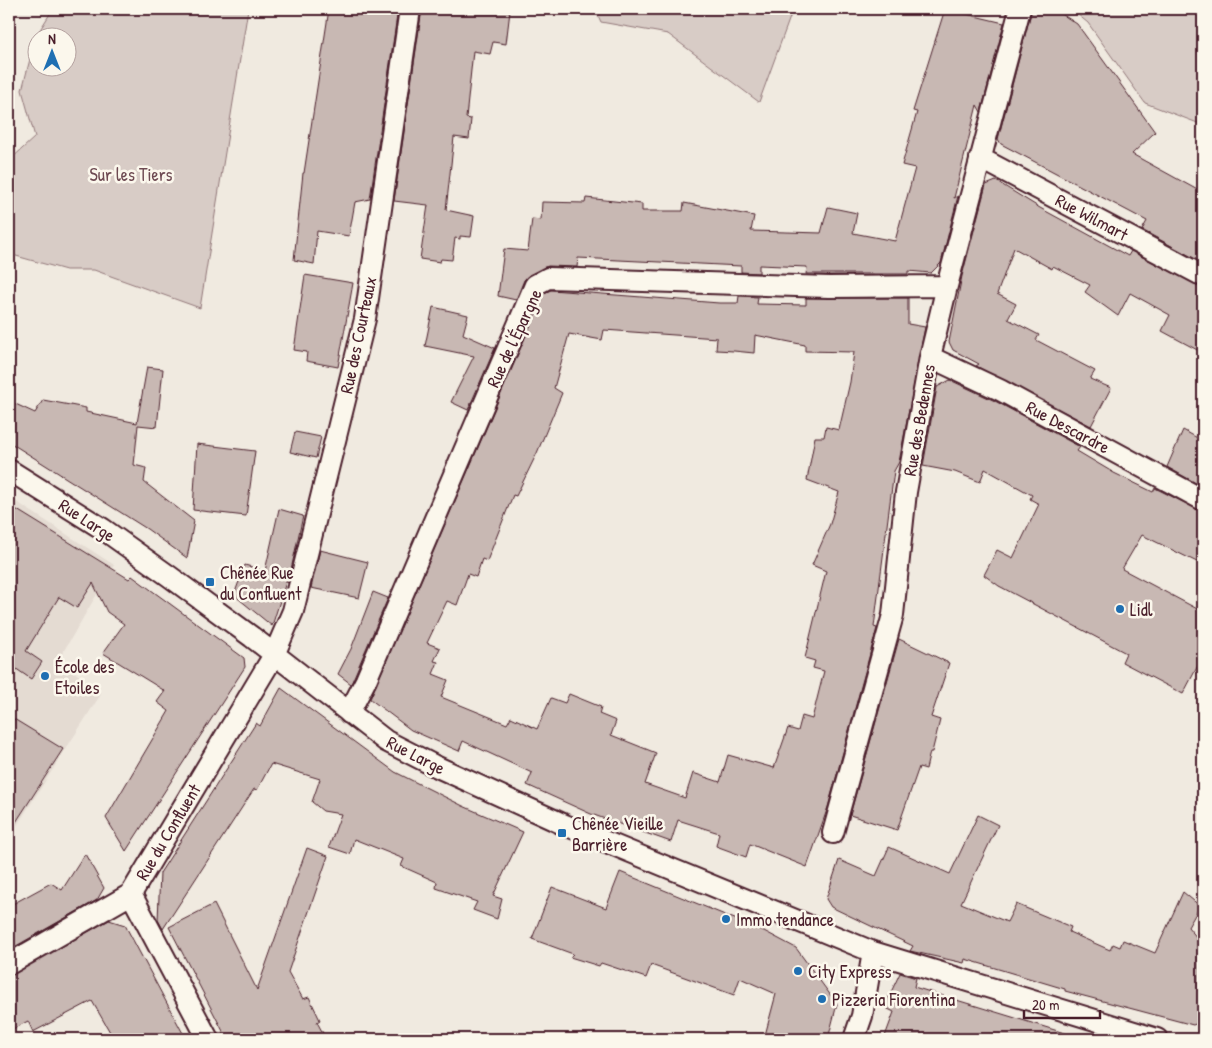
<svg xmlns="http://www.w3.org/2000/svg" width="1212" height="1048" viewBox="0 0 1212 1048" font-family="'Patrick Hand',sans-serif">
  <rect width="100%" height="100%" fill="#f0eae0"/>
  <filter id="ink" filterUnits="userSpaceOnUse"><feTurbulence type="fractalNoise" baseFrequency=".02" numOctaves="2"/><feDisplacementMap in="SourceGraphic" scale="10" xChannelSelector="R" yChannelSelector="G"/><feConvolveMatrix kernelMatrix="1 2 1 2 8 2 1 2 1" color-interpolation-filters="sRGB"/></filter>
  <g filter="url(#ink)">
    <path fill="#e4dbd2" d="M9 497 114 565 59 659 101 694 9 838Z"/>
    <path fill="#d8ccc6" stroke="#917678" fill-rule="evenodd" d="M53 9H248L200 308 94 270H66L9 254V167L10 160 35 137 22 90 36 36ZM38 38H68V68H38Z
      M595 9H793L759 102 668 34 601 22Z
      M1071 9H1203V125L1145 103 1088 23Z"/>
    <path fill="#c8b8b3" stroke="#4a1f2b" fill-rule="evenodd" d="M329 9H398L370 199 355 202 349 236 317 231 314 264 294 260 303 173H304Z
      M422 9 510 11 506 44 493 42 490 54 473 51 466 118 471 119 469 139 454 137 446 210 474 216 471 237 460 236V239L455 238 452 260 441 259 440 262 420 259 428 205 394 201Z
      M945 9 1004 23 981 112 977 105 954 198 958 196 941 263 931 273 908 271V274H806L807 267 759 265V273L741 272V266L578 258 577 267 548 266 529 275 524 280 516 300 498 296 504 249 528 251 532 219 541 220 542 202 585 203 586 198 642 204V211H683L684 203 754 216 751 231 821 233 828 207 857 213 853 233 895 241 915 168 902 165 917 112 913 111Z
      M1032 9H1054L1077 24 1155 132 1132 154 1203 193V263L1142 230 1147 221 1001 144 998 139Z
      M996 181 1040 208 1128 256 1131 251 1203 288V353L1162 331 1170 315 1130 293 1118 316 1085 292 1090 285 1053 266 1052 269 1014 248 997 294 1016 304 1008 319 1039 335 1036 340 1095 371 1090 379 1111 388 1091 426 976 366 979 364 953 350 949 342 962 276 986 185Z
      M305 275 353 283 338 367 306 361 307 352 294 350Z
      M551 290 719 303H738L739 296 758 297 757 304 806 305V298H908V324L925 327 899 462 894 471 874 627 877 628 828 807 807 867 750 844 746 857 716 846 719 833 678 820 671 842 591 814 527 785 532 773 463 741 459 751 411 730 370 699 544 293ZM604 330 717 338 716 350 734 351 754 353 755 335 805 345V351L854 352 850 382 839 430 826 427 824 437H815L807 480 839 492 830 524 812 565 826 571 805 658 815 661 813 668 824 671 812 719 802 716 798 731 788 728 774 768 728 755 720 782 693 773 685 798 645 784 656 753 611 735 616 721 599 714 601 707 569 694 565 703 551 698 537 729 511 717 507 724 441 697 448 680 433 674 438 662 434 661 440 648 427 643 447 601 457 605 468 574 476 577 482 559 487 561 513 495 516 496 537 453 562 393 554 388 569 334 602 340Z
      M433 307 468 315 463 334 495 348 468 410 451 402 474 356 425 346Z
      M147 367 163 369 157 427 138 425 134 465 146 468 144 482 194 521 187 558 147 529 9 442V401L35 413 43 400 86 408V412L137 423Z
      M950 380 995 401 1080 447 1077 451 1114 473 1153 492 1155 488 1203 512V565L1142 535 1122 569 1203 612V656L1183 694 1122 662 1126 653 999 586 984 575 997 550 1013 558 1039 504 1030 499 1032 495 985 469 980 482 955 472 923 466 937 387Z
      M1183 430 1203 441V487L1167 467Z
      M295 432 321 437 316 458 290 452Z
      M197 444 255 451 246 516 193 510Z
      M9 505 129 579 132 576 244 658 245 667 126 851 106 818 169 711 157 702 165 691 103 653 124 624 107 612 93 583 77 608 59 597 26 651 42 662 31 679 15 668 9 679Z
      M279 509 303 516 288 583 286 582 272 626 234 595 245 565 265 571Z
      M320 550 368 562 359 598 311 588Z
      M373 592 388 598 351 684 338 674 351 649Z
      M899 639 949 663 931 717 940 720 932 752H930L926 769 919 767 897 830 850 815Z
      M281 688 395 772 463 806 523 832 493 896 502 899 497 919 473 910 477 902 436 888 437 882 401 866 404 859 354 839 350 854 329 847 341 814 323 811 312 802 320 779 271 764 257 790 254 789 163 929 158 920 160 873 256 723 260 726Z
      M9 716 63 749 9 833Z
      M978 815 998 825 961 903 1007 922 1016 904 1071 927 1069 932 1110 950 1113 944 1120 947 1123 940 1155 953 1183 892 1200 906 1188 927 1203 945V1021L1193 1025 1065 991V989L965 959 964 963 910 951 913 946 831 907 826 899 839 860 876 876 889 847 950 874Z
      M307 848 328 856 288 972 303 999 309 997 320 1020 317 1022 326 1039H227L169 927 214 904 257 990Z
      M85 854 104 888 97 900 9 950V906L51 883 62 890Z
      M620 872 764 931 796 948 837 1004 828 1039H764L776 994 740 978 734 995 651 965 646 978 601 963 599 966 570 957 573 954 532 939 552 887 606 908Z
      M109 920 125 925 186 1039H114L92 1001 33 1032 28 1021 9 1031V976Z
      M900 973 916 978 914 987 1071 1035 1070 1039H884L894 1012 884 1007Z"/>
    <g fill="none" stroke-linecap="round" stroke-linejoin="round">
      <g stroke="#4a1f2b" stroke-width="24">
        <path id="street" d="M980 158 1203 276
          M930 357 1000 390 1203 500
          M9 470 103 529 169 576 252 637 386 741 433 765 565 825 873 952 1157 1039
          M349 713 366 680 535 285 548 278 829 287 947 286
          M833 833 893 615 906 492 930 357 947 286 1020 9
          M131 894 208 1039
          M9 964 131 894 274 655 293 611 365 319 410 9
          M854 1039 862 1016 873 952"/>
      </g>
      <use href="#street" stroke="#fbf7ec" stroke-width="20"/>
    </g>
  </g>
  <g fill="#1f6fb2" stroke="#fbf7ec" stroke-width="2">
    <rect x="205" y="577" width="10" height="10" rx="2.5"/>
    <circle cx="1120" cy="609" r="5"/>
    <circle cx="45" cy="676" r="5"/>
    <rect x="557" y="828" width="10" height="10" rx="2.5"/>
    <circle cx="726" cy="919" r="5"/>
    <circle cx="798" cy="971" r="5"/>
    <circle cx="822" cy="999" r="5"/>
  </g>
  <g text-anchor="middle" dominant-baseline="central" stroke-width="5" stroke-linejoin="round" paint-order="stroke">
    <g font-size="18" fill="#6e4a52" stroke="#fbf7ec">
      <text x="131" y="174">Sur les Tiers</text>
    </g>
    <g font-size="18" fill="#4a1f2b" stroke="#fbf7ec">
      <text transform="translate(1092 217) rotate(28)">Rue Wilmart</text>
      <text transform="translate(358 335) rotate(-78)">Rue des Courteaux</text>
      <text transform="translate(514 338) rotate(-65)">Rue de l'Épargne</text>
      <text transform="translate(919 420) rotate(-80)">Rue des Bedennes</text>
      <text transform="translate(1068 427) rotate(28)">Rue Descardre</text>
      <text transform="translate(87 520) rotate(33)">Rue Large</text>
      <text transform="translate(416 755) rotate(27)">Rue Large</text>
      <text transform="translate(168 832) rotate(-59)">Rue du Confluent</text>
    </g>
    <g font-size="18" fill="#4a1f2b" stroke="#fbf7ec" text-anchor="start">
      <text x="220" y="572">Chênée Rue<tspan x="220" dy="21">du Confluent</tspan></text>
      <text x="1130" y="609">Lidl</text>
      <text x="55" y="666">École des<tspan x="55" dy="21">Etoiles</tspan></text>
      <text x="572" y="823">Chênée Vieille<tspan x="572" dy="21">Barrière</tspan></text>
      <text x="736" y="919">Immo tendance</text>
      <text x="808" y="971">City Express</text>
      <text x="832" y="999">Pizzeria Fiorentina</text>
    </g>
  </g>
  <rect width="1212" height="1048" fill="none" stroke="#fbf7ec" stroke-width="30"/>
  <rect x="15" y="15" width="1182" height="1018" fill="none" stroke="#4a1f2b" stroke-width="2" filter="url(#ink)"/>
  <g transform="translate(52 52)"><circle r="24" fill="#fbf7ec" stroke="#b4a19f"/>
  <path d="M0-4L9 19L0 12L-9 19Z" fill="#1f6fb2"/>
  <text y="-8" font-size="14" font-weight="bold" text-anchor="middle" fill="#4a1f2b">N</text>
  </g>
  <path d="M1024 1010v8h76v-8" fill="none" stroke="#4a1f2b" stroke-width="2.5"/>
  <text x="1032" y="1010" font-size="15" fill="#4a1f2b" stroke="#fbf7ec" stroke-width="4" paint-order="stroke">20 m</text>
</svg>
